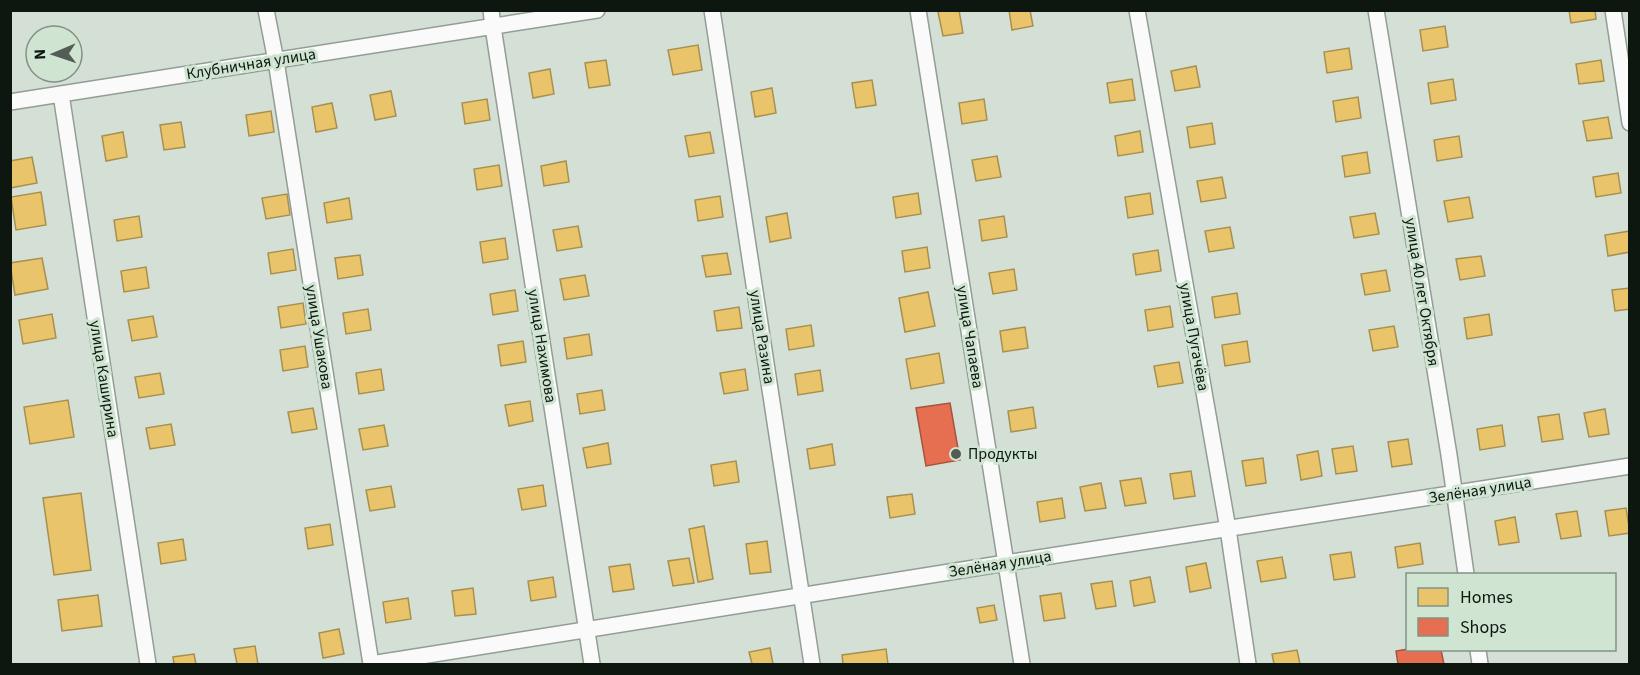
<svg xmlns="http://www.w3.org/2000/svg" width="1640" height="675" viewBox="0 0 1640 675" font-family="'Source Sans 3',sans-serif">
  <rect width="100%" height="100%" fill="#d4e0d6"/>
  <path fill="#e9c46a" stroke="#a7904f" stroke-width="1.5" d="M944 10H959L963 33 943 36 938 12Z
    M1009 10H1030L1033 26 1012 30Z
    M1569 10H1595L1596 19 1571 23Z
    M1445 26 1448 47 1423 51 1420 30Z
    M698 45 702 70 673 75 668 50Z
    M1349 48 1352 69 1327 73 1324 52Z
    M606 60 610 85 589 88 585 63Z
    M1601 60 1604 81 1579 84 1576 64Z
    M1196 66 1200 87 1175 91 1171 71Z
    M550 69 554 94 533 98 529 73Z
    M1132 79 1135 100 1110 103 1107 83Z
    M1453 79 1456 100 1431 104 1428 83Z
    M872 80 876 105 856 108 852 83Z
    M772 88 776 113 755 117 751 92Z
    M391 91 396 116 375 120 370 95Z
    M1358 97 1361 118 1336 122 1333 101Z
    M487 99 490 120 465 124 462 103Z
    M984 99 987 120 962 124 959 103Z
    M332 103 337 128 316 132 312 107Z
    M271 111 274 132 249 136 246 115Z
    M1608 117 1612 138 1587 141 1583 121Z
    M181 122 185 147 164 150 160 125Z
    M1212 123 1215 144 1190 148 1187 127Z
    M1140 131 1143 152 1118 156 1115 136Z
    M123 132 127 157 106 161 102 136Z
    M710 132 714 153 689 157 685 136Z
    M1459 136 1462 157 1437 161 1434 140Z
    M1367 152 1370 173 1345 177 1342 156Z
    M997 156 1001 177 976 181 972 160Z
    M32 157 37 183 10 188V161Z
    M566 161 569 182 544 186 541 166Z
    M499 165 502 186 477 190 474 169Z
    M1618 173 1621 193 1596 197 1593 177Z
    M1222 177 1226 198 1201 202 1197 181Z
    M41 192 46 225 16 230 11 197Z
    M918 193 921 214 896 218 893 197Z
    M1150 193 1153 214 1128 218 1125 197Z
    M287 194 290 215 266 219 262 198Z
    M720 196 723 217 698 221 695 200Z
    M1469 197 1473 218 1448 222 1444 201Z
    M349 198 352 219 327 223 324 203Z
    M787 213 791 238 770 242 766 217Z
    M1375 213 1379 234 1354 238 1350 217Z
    M139 216 142 237 117 241 114 220Z
    M1004 216 1007 237 982 241 979 220Z
    M578 226 582 247 557 251 553 230Z
    M1230 227 1234 248 1209 252 1205 231Z
    M1630 231V252L1608 256 1605 235Z
    M505 238 508 259 483 263 480 242Z
    M927 247 930 268 905 272 902 251Z
    M293 249 296 270 271 274 268 253Z
    M1158 250 1161 271 1136 275 1133 254Z
    M727 253 731 274 706 277 702 256Z
    M360 255 363 275 338 279 335 258Z
    M1481 256 1485 276 1460 280 1456 259Z
    M42 258 48 289 15 295 10 263Z
    M146 267 149 288 124 292 121 271Z
    M1014 269 1017 290 993 294 989 273Z
    M1386 270 1390 291 1365 295 1361 274Z
    M585 275 589 296 564 300 560 279Z
    M1630 288V309L1615 311 1612 290Z
    M515 290 518 311 493 315 490 294Z
    M928 292 935 326 905 332 899 298Z
    M1237 293 1240 314 1215 318 1212 297Z
    M303 303 306 324 281 328 278 307Z
    M1170 306 1173 327 1148 331 1145 310Z
    M739 307 742 328 717 331 714 311Z
    M368 309 371 330 346 334 343 313Z
    M52 314 56 338 23 344 19 320Z
    M1489 314 1492 335 1467 339 1464 318Z
    M153 316 157 337 132 341 128 320Z
    M811 325 814 346 789 350 786 329Z
    M1394 326 1398 347 1373 351 1369 330Z
    M1025 327 1028 348 1003 352 1000 331Z
    M589 334 592 355 567 359 564 338Z
    M523 341 526 362 501 366 498 345Z
    M1247 341 1250 362 1225 366 1222 345Z
    M305 346 308 367 283 371 280 350Z
    M939 353 944 383 911 389 906 359Z
    M1179 362 1183 383 1158 387 1154 366Z
    M381 369 384 390 359 394 356 373Z
    M745 369 748 390 724 394 720 373Z
    M820 370 823 391 798 395 795 374Z
    M160 373 164 394 139 398 135 377Z
    M602 390 605 410 580 414 577 394Z
    M68 400 74 437 30 444 24 407Z
    M530 401 533 421 509 426 505 405Z
    M1033 407 1036 428 1011 432 1008 411Z
    M313 408 317 429 292 433 288 412Z
    M1605 409 1609 434 1589 437 1584 413Z
    M1559 414 1563 439 1542 442 1538 417Z
    M171 424 175 445 150 449 146 428Z
    M384 425 388 446 363 450 359 429Z
    M1502 425 1505 446 1480 450 1477 429Z
    M1408 439 1412 464 1392 467 1388 442Z
    M608 443 611 464 587 468 583 448Z
    M832 444 835 465 810 469 807 449Z
    M1353 446 1357 471 1336 474 1332 449Z
    M1318 451 1322 476 1301 480 1297 455Z
    M1263 458 1266 483 1246 486 1242 461Z
    M736 461 739 482 714 486 711 465Z
    M1191 471 1195 496 1174 499 1170 474Z
    M1141 478 1146 503 1125 506 1120 481Z
    M1101 483 1106 508 1085 511 1080 487Z
    M543 485 546 506 522 510 518 489Z
    M391 486 395 507 370 511 366 490Z
    M81 493 91 570 54 575 43 498Z
    M912 494 915 514 890 518 887 497Z
    M1062 498 1065 518 1040 522 1037 502Z
    M1626 508 1630 533 1609 536 1605 511Z
    M1577 511 1581 536 1561 539 1556 514Z
    M1515 517 1519 542 1499 545 1495 521Z
    M330 524 333 545 308 549 305 528Z
    M704 526 713 579 698 582 689 529Z
    M183 539 186 560 161 564 158 543Z
    M767 541 771 572 750 574 746 544Z
    M1420 543 1423 564 1398 568 1395 547Z
    M1351 552 1355 577 1334 580 1330 555Z
    M1282 557 1286 578 1261 582 1257 561Z
    M689 558 694 583 673 586 668 561Z
    M1206 563 1211 588 1190 592 1186 567Z
    M630 564 634 589 613 592 609 567Z
    M553 577 556 597 531 601 528 581Z
    M1150 577 1155 602 1134 606 1130 581Z
    M1112 581 1116 606 1096 609 1091 584Z
    M473 588 476 614 455 616 452 591Z
    M1061 593 1065 618 1044 621 1040 596Z
    M98 595 102 626 62 631 58 600Z
    M408 598 411 619 386 623 383 602Z
    M994 605 997 620 980 623 977 608Z
    M339 629 344 654 323 658 319 633Z
    M255 646 258 664H237L234 649Z
    M770 648 773 664H752L749 652Z
    M886 649 888 664H843L842 655Z
    M1297 650 1300 664H1274L1272 654Z
    M194 654 196 664H174L173 657Z"/>
  <path fill="#e76f51" stroke="#a6543e" stroke-width="1.5" d="M950 403 960 460 926 466 916 408Z
    M1408 649 1441 650 1444 664H1398L1396 651Z"/>
  <g fill="none" stroke-linecap="round" stroke-linejoin="round">
    <g stroke="#939c95" stroke-width="18">
      <path id="minor" d="M266 10 276 61 371 664
        M491 10 493 27 592 664
        M712 10 812 664
        M918 10 1022 664
        M1137 10 1228 529 1248 664
        M1376 10 1449 455 1466 574
        M1613 10 1630 123
        M61 94 148 664
        M10 102 597 10
        M1478 650 1480 664
        M371 664 1006 563 1630 466"/>
    </g>
    <use href="#minor" stroke="#f9faf9" stroke-width="15"/>
  </g>
  <circle fill="#535d55" stroke="#cfe5d2" stroke-width="2" cx="956" cy="454" r="6"/>
  <g text-anchor="middle" dominant-baseline="central" stroke-width="6" stroke-linejoin="round" paint-order="stroke">
    <g font-size="16" fill="#0e1610" stroke="#cfe5d2">
      <text transform="translate(251 64) rotate(-9)">Клубничная улица</text>
      <text transform="translate(1422 292) rotate(81)">улица 40 лет Октября</text>
      <text transform="translate(319 337) rotate(81)">улица Ушакова</text>
      <text transform="translate(762 337) rotate(81)">улица Разина</text>
      <text transform="translate(970 337) rotate(81)">улица Чапаева</text>
      <text transform="translate(1194 337) rotate(80)">улица Пугачёва</text>
      <text transform="translate(542 346) rotate(81)">улица Нахимова</text>
      <text transform="translate(104 379) rotate(81)">улица Каширина</text>
      <text transform="translate(1480 490) rotate(-9)">Зелёная улица</text>
      <text transform="translate(1000 564) rotate(-9)">Зелёная улица</text>
    </g>
    <g font-size="16" fill="#0e1610" stroke="#cfe5d2" text-anchor="start">
      <text x="968" y="454">Продукты</text>
    </g>
  </g>
  <rect width="1640" height="675" fill="none" stroke="#0e1610" stroke-width="24"/>
  <rect x="1406" y="573" width="210" height="78" fill="#cfe5d2" stroke="#829284" stroke-width="1.5"/>
  <rect x="1418" y="588" width="30" height="18" fill="#e9c46a" stroke="#829284" stroke-width="1.5"/>
  <text x="1460" y="603" font-size="18" fill="#0e1610">Homes</text>
  <rect x="1418" y="618" width="30" height="18" fill="#e76f51" stroke="#829284" stroke-width="1.5"/>
  <text x="1460" y="633" font-size="18" fill="#0e1610">Shops</text>
  <g transform="translate(54 54) rotate(268)"><circle r="28" fill="#cfe5d2" stroke="#829284" stroke-width="1.5"/>
  <path d="M0-4.5L10 22L0 15L-10 22Z" fill="#535d55"/>
  <text y="-9" font-size="16" font-weight="bold" text-anchor="middle" fill="#0e1610">N</text>
  </g>
</svg>
